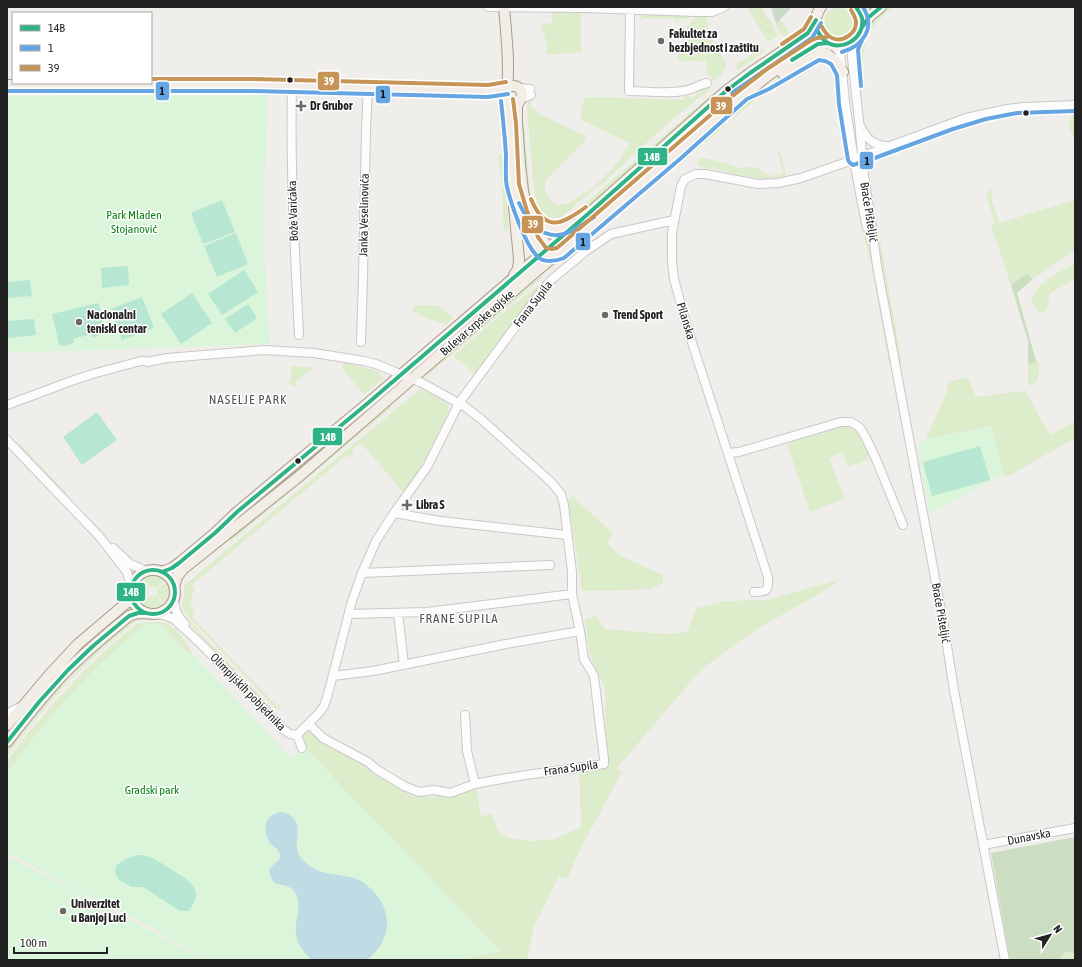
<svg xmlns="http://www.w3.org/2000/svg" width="1082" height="967" viewBox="0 0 1082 967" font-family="'Asap Condensed',sans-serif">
  <rect width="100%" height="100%" fill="#f0eeeb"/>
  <path fill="#ddeccb" d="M747 7H762L766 17 771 20 775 32 778 36 768 42Z
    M891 7V9C866 30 864 36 863 67L859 69 857 49 864 35 867 27 869 23 882 12Z
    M824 23a15 15 0 1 1 30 0a15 15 0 1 1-30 0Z
    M551 11 581 12V52L547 55V45L541 24 552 23Z
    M642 15H689V18L687 19H680L677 23 674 19H671L643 18 641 22V16Z
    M697 16H707L708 32 726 64C724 73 720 77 712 81L711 75H707L706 61H678V49H688V37L672 36V30L673 29H685Z
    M780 20 784 24 790 33 784 37 779 32 776 24Z
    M763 48 765 51 738 70 735 65Z
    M795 49H797L799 52 683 143 557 247 665 154 739 88 766 68Z
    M801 65 777 82 733 119C740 98 783 76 801 65Z
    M709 85 711 88 710 90C675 115 643 146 611 176 604 183 595 188 587 195 579 201 565 218 556 218 540 219 536 201 534 189L527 111C527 106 527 102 531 99V107L538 111 539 114 586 136 584 142 545 181V191L551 201 558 205 568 204 596 185 612 169 625 152 624 150 631 144 580 119 584 98 597 97 684 100V95L689 96 691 98Z
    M712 94 714 96 578 216 571 222 556 226V223L566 218 589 200Z
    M840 110H842L848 151 847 155 844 159 843 156 845 150Z
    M1075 112V141C1071 130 1064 122 1075 112Z
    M725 120 726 122 724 127 698 148 697 145 698 142Z
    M522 126 524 127 525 132 529 183 532 202 536 212 539 216 549 222V224L545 223 533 211 527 190Z
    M777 150H778L780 152 786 175 785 176C761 183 734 173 711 168 707 169 700 167 697 164L698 158H704L729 164 738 168 748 167 759 168 765 174 775 176 783 174V172L778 153Z
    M498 155H503L509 227 508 230 504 232 502 185Z
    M683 157H685L645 190 644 189V187C656 177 668 163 683 157Z
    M869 179 902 363 901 364 899 363 879 249 875 219 867 180Z
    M853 182H855L863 222 873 261 892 366 889 364 873 272 862 229Z
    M991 189 994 192 991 197 999 223 1075 200V250L1033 279 1028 274 1023 276 1011 285 991 226 995 224 986 196Z
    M616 211 618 213 550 270 547 271Z
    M1075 263V279L1050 293C1049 297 1049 303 1047 307 1041 319 1033 307 1031 300 1038 282 1059 272 1075 263Z
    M542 275 541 279 538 281 428 375 429 371 433 366Z
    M544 281 546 282 476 374 453 356 497 318Z
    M415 305 439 306 453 318 446 325 419 315V313L413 312Z
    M1035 357C1041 368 1040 370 1037 382L1028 386V365L1035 362Z
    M346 363 378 371 380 373 384 378 364 395 342 368V365Z
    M291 366 311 367 312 369 295 382 297 385 294 387C290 386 289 384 289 380L291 379Z
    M968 377 976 397 1025 391 1050 435 1075 421V438L1005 478 991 426 926 439 945 396 949 382Z
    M419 390C424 390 446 400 448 406 449 408 448 410 448 413L421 467 405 491 403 492 362 444H359L353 449 354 453 351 457 350 458 347 455 192 585 195 589C190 597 189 605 195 613L192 617 277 706 280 703 281 708 278 711 184 612 182 606 184 595V586L188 582Z
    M383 395 384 397 316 453 295 475 228 531 234 521Z
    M390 405H391V407L390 409 234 539 231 541 228 540Z
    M839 427C845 426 852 428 857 432 862 437 873 454 866 460 862 463 852 465 848 467L842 453 829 458 845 498 810 512 787 444Z
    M17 441 67 493 64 494 23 451Z
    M572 496 613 533 608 543 619 555 663 575V583L652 588 636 590 582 591 571 518 567 501Z
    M151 575 160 577 165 581 156 588 154 587 151 588 143 579Z
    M840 579 830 588 760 627 706 666 687 686 617 768 622 772 581 848 567 879 559 876 534 927 527 960H457L500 951 304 747C302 741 301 736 307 732L313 733 353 757 412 796 434 797 436 792 476 787 481 816 492 814 493 819 500 833 509 838 530 841 555 839 581 827 579 771 605 768 609 761 606 750 605 688 593 663 588 645 585 620 595 616 605 629 665 634 687 632 696 608 726 601 767 600Z
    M142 580 149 589 148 592 149 594 140 601C136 594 136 587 142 580Z
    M166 582C171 590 170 597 164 604L157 595 158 592 157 590Z
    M150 596 152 597 156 596 163 605C155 610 148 610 141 603Z
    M128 607 131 610 7 736V731L16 719 76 651Z
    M135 619 136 621C115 638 95 655 76 674 51 699 29 727 7 756 7 748 19 737 24 731 57 689 92 651 135 619Z
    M188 620H189L275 712H272L270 709 187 621Z
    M156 622C159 622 162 622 165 623 177 627 186 641 191 652L189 654 160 624 145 625C119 646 94 669 71 694 48 719 28 746 7 773V761L24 738 56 701 89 666 115 642 137 624 142 623Z
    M1065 952 1075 953V960H1058Z"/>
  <path fill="#cbdec1" d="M1028 274 1033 279 1017 293 1035 357V362L1028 365V341L1011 285 1023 276Z
    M1075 837V953L1065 952 1058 960H1010L991 853Z"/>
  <path fill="#cadbca" d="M771 7H792L776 24Z"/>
  <path fill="#daf5da" d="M130 95H268L263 228 270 344 47 352H7V96Z
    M991 426 1004 474 930 513 918 447 926 439Z
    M152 624H159L188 654 191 652 292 759 304 747 500 951 457 960H207L149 926 82 893 7 852V773L36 735 71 694 100 664 126 641 145 625Z
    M7 856 89 898 205 960H7Z"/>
  <path fill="#b7e6d2" d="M222 200 235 232 203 244 191 213Z
    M236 233 248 264 217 277 204 246Z
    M128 266 129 285 102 288 101 268Z
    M244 270 258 292 222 315 208 294Z
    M30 280 32 296 7 298V282Z
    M192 293 212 323 181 344 161 314Z
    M142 297 154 328 122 340 111 309Z
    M98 303 99 305 106 333 92 338 91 334 73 339 74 343 63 346 59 344 52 314Z
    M248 304 257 318 235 333 225 319Z
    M34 319 36 335 7 338V321Z
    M97 412 117 440 82 465 63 437Z
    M980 446 990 480 932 496 923 462Z
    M137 855C141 855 146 855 150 857 157 860 190 880 193 886 199 895 194 904 189 911H180L143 887H131L118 879 115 872 116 866 124 860Z"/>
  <path fill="#bfdbe3" d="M280 812C284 812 287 813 291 816 302 825 296 836 297 847 297 853 300 857 304 861 322 879 341 871 361 881 366 884 371 889 375 893 394 916 390 942 367 960H312C304 953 297 944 296 934 294 920 305 901 292 889 288 884 280 886 275 883 259 864 282 865 280 855 279 849 274 847 270 843 268 840 266 836 266 832 264 820 269 815 280 812Z"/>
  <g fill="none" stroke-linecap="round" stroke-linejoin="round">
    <g stroke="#c9c8c7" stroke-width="10">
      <path id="minor" d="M488 7 585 8 695 12H712L724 7
        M630 10 629 91C645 91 668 94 683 91 692 90 698 85 707 83
        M856 38 852 49V57L859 121 864 175 870 213 877 266 944 626 954 690 1005 960
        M832 45 838 50 840 53C843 72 843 90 846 109 852 148 858 188 867 227
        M292 86C290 169 295 252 299 335
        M519 88 530 89
        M520 99 531 95
        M861 127C866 139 876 147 889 146
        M361 342 363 278 366 129 368 88
        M7 405 74 380 96 373 141 361H144L147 362 167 358 264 350 314 353 364 361 376 364 422 383 464 406 481 419 551 482 561 494 564 505 572 572V594
        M7 440 99 536 127 572 131 587
        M728 453 739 452 841 422H851L856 425 860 428 866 438 876 459 903 525
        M394 513 440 521 567 535
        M113 548 130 564 147 571
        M362 573 550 565
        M754 592C767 592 769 591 768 577L687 327 674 279 672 262V233L681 186 685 179 696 174H705L758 184 778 183 801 178 844 163 966 118 1007 109 1024 107 1075 105
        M174 596C174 609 176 614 185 624
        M398 613 404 665
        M152 614 164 615 174 619 202 645 284 730 290 734 297 735
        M333 676 373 671 506 644 580 631 572 594 427 612 349 614
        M7 714 22 706
        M465 715 467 751 475 784
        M309 724 323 738 368 762 376 769 404 786 419 792 434 790 450 793 475 784 490 781 526 775 604 764V759L594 676 584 659 580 631
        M302 748 297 735 319 713 324 706 328 694 352 601 362 573 376 541 394 513 427 467 459 403 541 292 551 280 586 251 611 234 674 220
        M983 845 1075 828"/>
    </g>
    <g stroke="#a79c86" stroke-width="12">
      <path id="major" d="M821 7C816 14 814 22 817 31 829 63 880 37 856 7
        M861 29 869 17 881 7
        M783 74 816 54 822 53 827 54 834 59 843 72
        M7 85H253L482 91 507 88C510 63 506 33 504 7
        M504 95a9 9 0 1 1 18 0a9 9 0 1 1-18 0Z
        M520 99 517 106V122L520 164 523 191 525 201 528 209 540 235 548 248 549 254
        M507 100C513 127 511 156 513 183 515 201 522 219 530 235 534 244 539 253 548 255
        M514 207 519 259 518 269 514 275
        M534 218C543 231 558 231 571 224
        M131 592a22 22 0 1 1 44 0a22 22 0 1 1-44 0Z
        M162 572 172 568 179 563 215 533 237 512 368 403 588 214 726 91 750 73 799 40 808 33 816 20
        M174 587 177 577 183 569 302 474 539 269 676 154 734 103 770 74 813 46 818 44 828 43
        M7 725 50 674 78 644 124 605 127 602 131 595
        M7 742C24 720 41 699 60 678 81 655 105 636 129 616 135 613 140 613 147 613"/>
    </g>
    <use href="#minor" stroke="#fdfcfc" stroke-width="8"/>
    <use href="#major" stroke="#f3ede7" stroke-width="10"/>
    <g stroke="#fff" stroke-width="7">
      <path id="bus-1" d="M861 29 869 17 881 7
        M817 30C819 33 821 38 824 40 839 54 866 39 862 18 861 15 858 10 856 7
        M792 60 818 44 828 43
        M131 592a22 22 0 1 1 44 0a22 22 0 1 1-44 0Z
        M162 572 172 568 179 563 215 533 237 512 368 403 588 214 726 91 750 73 808 33 816 20
        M7 742 39 702 68 670 93 646 129 616 138 613H147"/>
    </g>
    <g stroke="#fff" stroke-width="7">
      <path id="bus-2" d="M842 52C863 46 876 28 863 7
        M861 86 858 50 862 40
        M7 91H253L488 97 508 94
        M732 93 812 38 821 23
        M501 101C503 119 505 137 506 156 506 166 505 177 507 187 511 204 525 245 538 257 543 263 557 261 564 258L680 159 747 99 769 89 819 60 825 61 831 64 837 75 839 104 848 160 850 163 853 165 872 159 953 129 986 119 1017 113 1075 111
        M519 203C527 221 542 240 564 234 574 231 585 223 594 217"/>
    </g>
    <g stroke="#fff" stroke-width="7">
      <path id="bus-3" d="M822 27C825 32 827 36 832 38 843 43 857 33 856 21 855 17 853 13 851 10
        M782 44 804 29 811 17
        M151 79H253L488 85 506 82
        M513 99 516 123 519 184 527 211 538 237 546 248 552 249 557 248 730 98 767 69 810 41 817 38 827 37
        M531 199C545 233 561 225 586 207"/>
    </g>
    <use href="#bus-1" stroke="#2eb286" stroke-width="4"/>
    <use href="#bus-2" stroke="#65a6e2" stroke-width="4"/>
    <use href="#bus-3" stroke="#c79458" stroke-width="4"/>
  </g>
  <g fill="#6a6968" stroke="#fff" stroke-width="1.5">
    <circle cx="661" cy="41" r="4"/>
    <path d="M299 100h4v4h4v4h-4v4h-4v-4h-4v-4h4z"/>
    <circle cx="605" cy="315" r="4"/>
    <circle cx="79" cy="322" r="4"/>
    <path d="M405 499h4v4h4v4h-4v4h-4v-4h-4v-4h4z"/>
    <circle cx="63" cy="911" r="4"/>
  </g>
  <g fill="#222" stroke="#fff" stroke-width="1.5">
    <circle cx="290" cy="80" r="3.5"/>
    <circle cx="728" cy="89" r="3.5"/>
    <circle cx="1026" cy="113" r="3.5"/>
    <circle cx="298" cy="461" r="3.5"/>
  </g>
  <g text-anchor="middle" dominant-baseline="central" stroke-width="3" stroke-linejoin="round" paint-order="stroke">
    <g font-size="12" font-weight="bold" fill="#222" stroke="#fff" text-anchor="start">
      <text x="669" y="34">Fakultet za<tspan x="669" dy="14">bezbjednost i zaštitu</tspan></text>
      <text x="310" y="106">Dr Grubor</text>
      <text x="87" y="315">Nacionalni<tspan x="87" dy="14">teniski centar</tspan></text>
      <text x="613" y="315">Trend Sport</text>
      <text x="416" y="505">Libra S</text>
      <text x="71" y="904">Univerzitet<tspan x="71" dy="14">u Banjoj Luci</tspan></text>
    </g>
    <g font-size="12" fill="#222" stroke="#fff">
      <text transform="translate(293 211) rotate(-92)">Bože Varićaka</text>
      <text transform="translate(869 212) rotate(81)">Braće Pišteljić</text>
      <text transform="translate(364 215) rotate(-89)">Janka Veselinovića</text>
      <text transform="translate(533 304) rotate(-52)">Frana Supila</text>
      <text transform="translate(686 321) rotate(73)">Pilanska</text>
      <text transform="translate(477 323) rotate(-41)">Bulevar srpske vojske</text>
      <text transform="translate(941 613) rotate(80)">Braće Pišteljić</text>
      <text transform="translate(248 692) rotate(46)">Olimpijskih pobjednika</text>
      <text transform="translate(571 768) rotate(-8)">Frana Supila</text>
      <text transform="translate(1029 837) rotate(-11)">Dunavska</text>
    </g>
    <g font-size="12" fill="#0c8416" stroke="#fff">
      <text x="134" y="215">Park Mladen<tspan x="134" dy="14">Stojanović</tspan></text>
      <text x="152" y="790">Gradski park</text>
    </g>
    <g font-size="13" letter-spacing="1" fill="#555" stroke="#fff">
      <text x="248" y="399">NASELJE PARK</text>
      <text x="459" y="618">FRANE SUPILA</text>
    </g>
  </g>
  <g stroke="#fff" stroke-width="1.5">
    <rect x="317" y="71" width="23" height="20" rx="4" fill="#c79458"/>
    <rect x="155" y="81" width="15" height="20" rx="4" fill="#65a6e2"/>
    <rect x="375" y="85" width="16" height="19" rx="4" fill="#65a6e2"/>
    <rect x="710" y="96" width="23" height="19" rx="4" fill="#c79458"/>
    <rect x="637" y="147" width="31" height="19" rx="4" fill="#2eb286"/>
    <rect x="859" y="151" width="15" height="19" rx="4" fill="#65a6e2"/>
    <rect x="521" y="215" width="23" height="19" rx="4" fill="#c79458"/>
    <rect x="575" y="232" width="16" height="19" rx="4" fill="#65a6e2"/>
    <rect x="312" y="427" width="31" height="19" rx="4" fill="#2eb286"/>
    <rect x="116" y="582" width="30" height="20" rx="4" fill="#2eb286"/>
  </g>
  <g font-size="11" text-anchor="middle" font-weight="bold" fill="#fff">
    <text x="329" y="85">39</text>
    <text x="721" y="110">39</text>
    <text x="652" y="161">14B</text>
    <text x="533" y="228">39</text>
    <text x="328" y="441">14B</text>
    <text x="131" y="596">14B</text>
  </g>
  <g font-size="11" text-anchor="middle" font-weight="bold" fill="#111">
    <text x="162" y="95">1</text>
    <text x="383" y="98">1</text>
    <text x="867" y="165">1</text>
    <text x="583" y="246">1</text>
  </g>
  <rect width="1082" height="967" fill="none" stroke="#222222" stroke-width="16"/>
  <rect x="12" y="12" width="140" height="72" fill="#ffffff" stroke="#a7a7a7"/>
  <rect x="20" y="25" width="20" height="6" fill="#2eb286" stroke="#a7a7a7"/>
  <text x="48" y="32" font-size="12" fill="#222222">14B</text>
  <rect x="20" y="45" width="20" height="6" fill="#65a6e2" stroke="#a7a7a7"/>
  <text x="48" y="52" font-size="12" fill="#222222">1</text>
  <rect x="20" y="65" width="20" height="6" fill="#c79458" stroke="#a7a7a7"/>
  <text x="48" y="72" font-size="12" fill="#222222">39</text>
  <g transform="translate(1050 935) rotate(53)" stroke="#ffffff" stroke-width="3" paint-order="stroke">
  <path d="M0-3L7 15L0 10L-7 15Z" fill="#222222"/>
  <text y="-6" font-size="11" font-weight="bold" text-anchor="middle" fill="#222222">N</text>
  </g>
  <path d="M14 947v6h93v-6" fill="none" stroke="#222222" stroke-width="2"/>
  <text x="20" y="947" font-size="12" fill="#222222" stroke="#ffffff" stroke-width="3" paint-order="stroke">100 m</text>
</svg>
